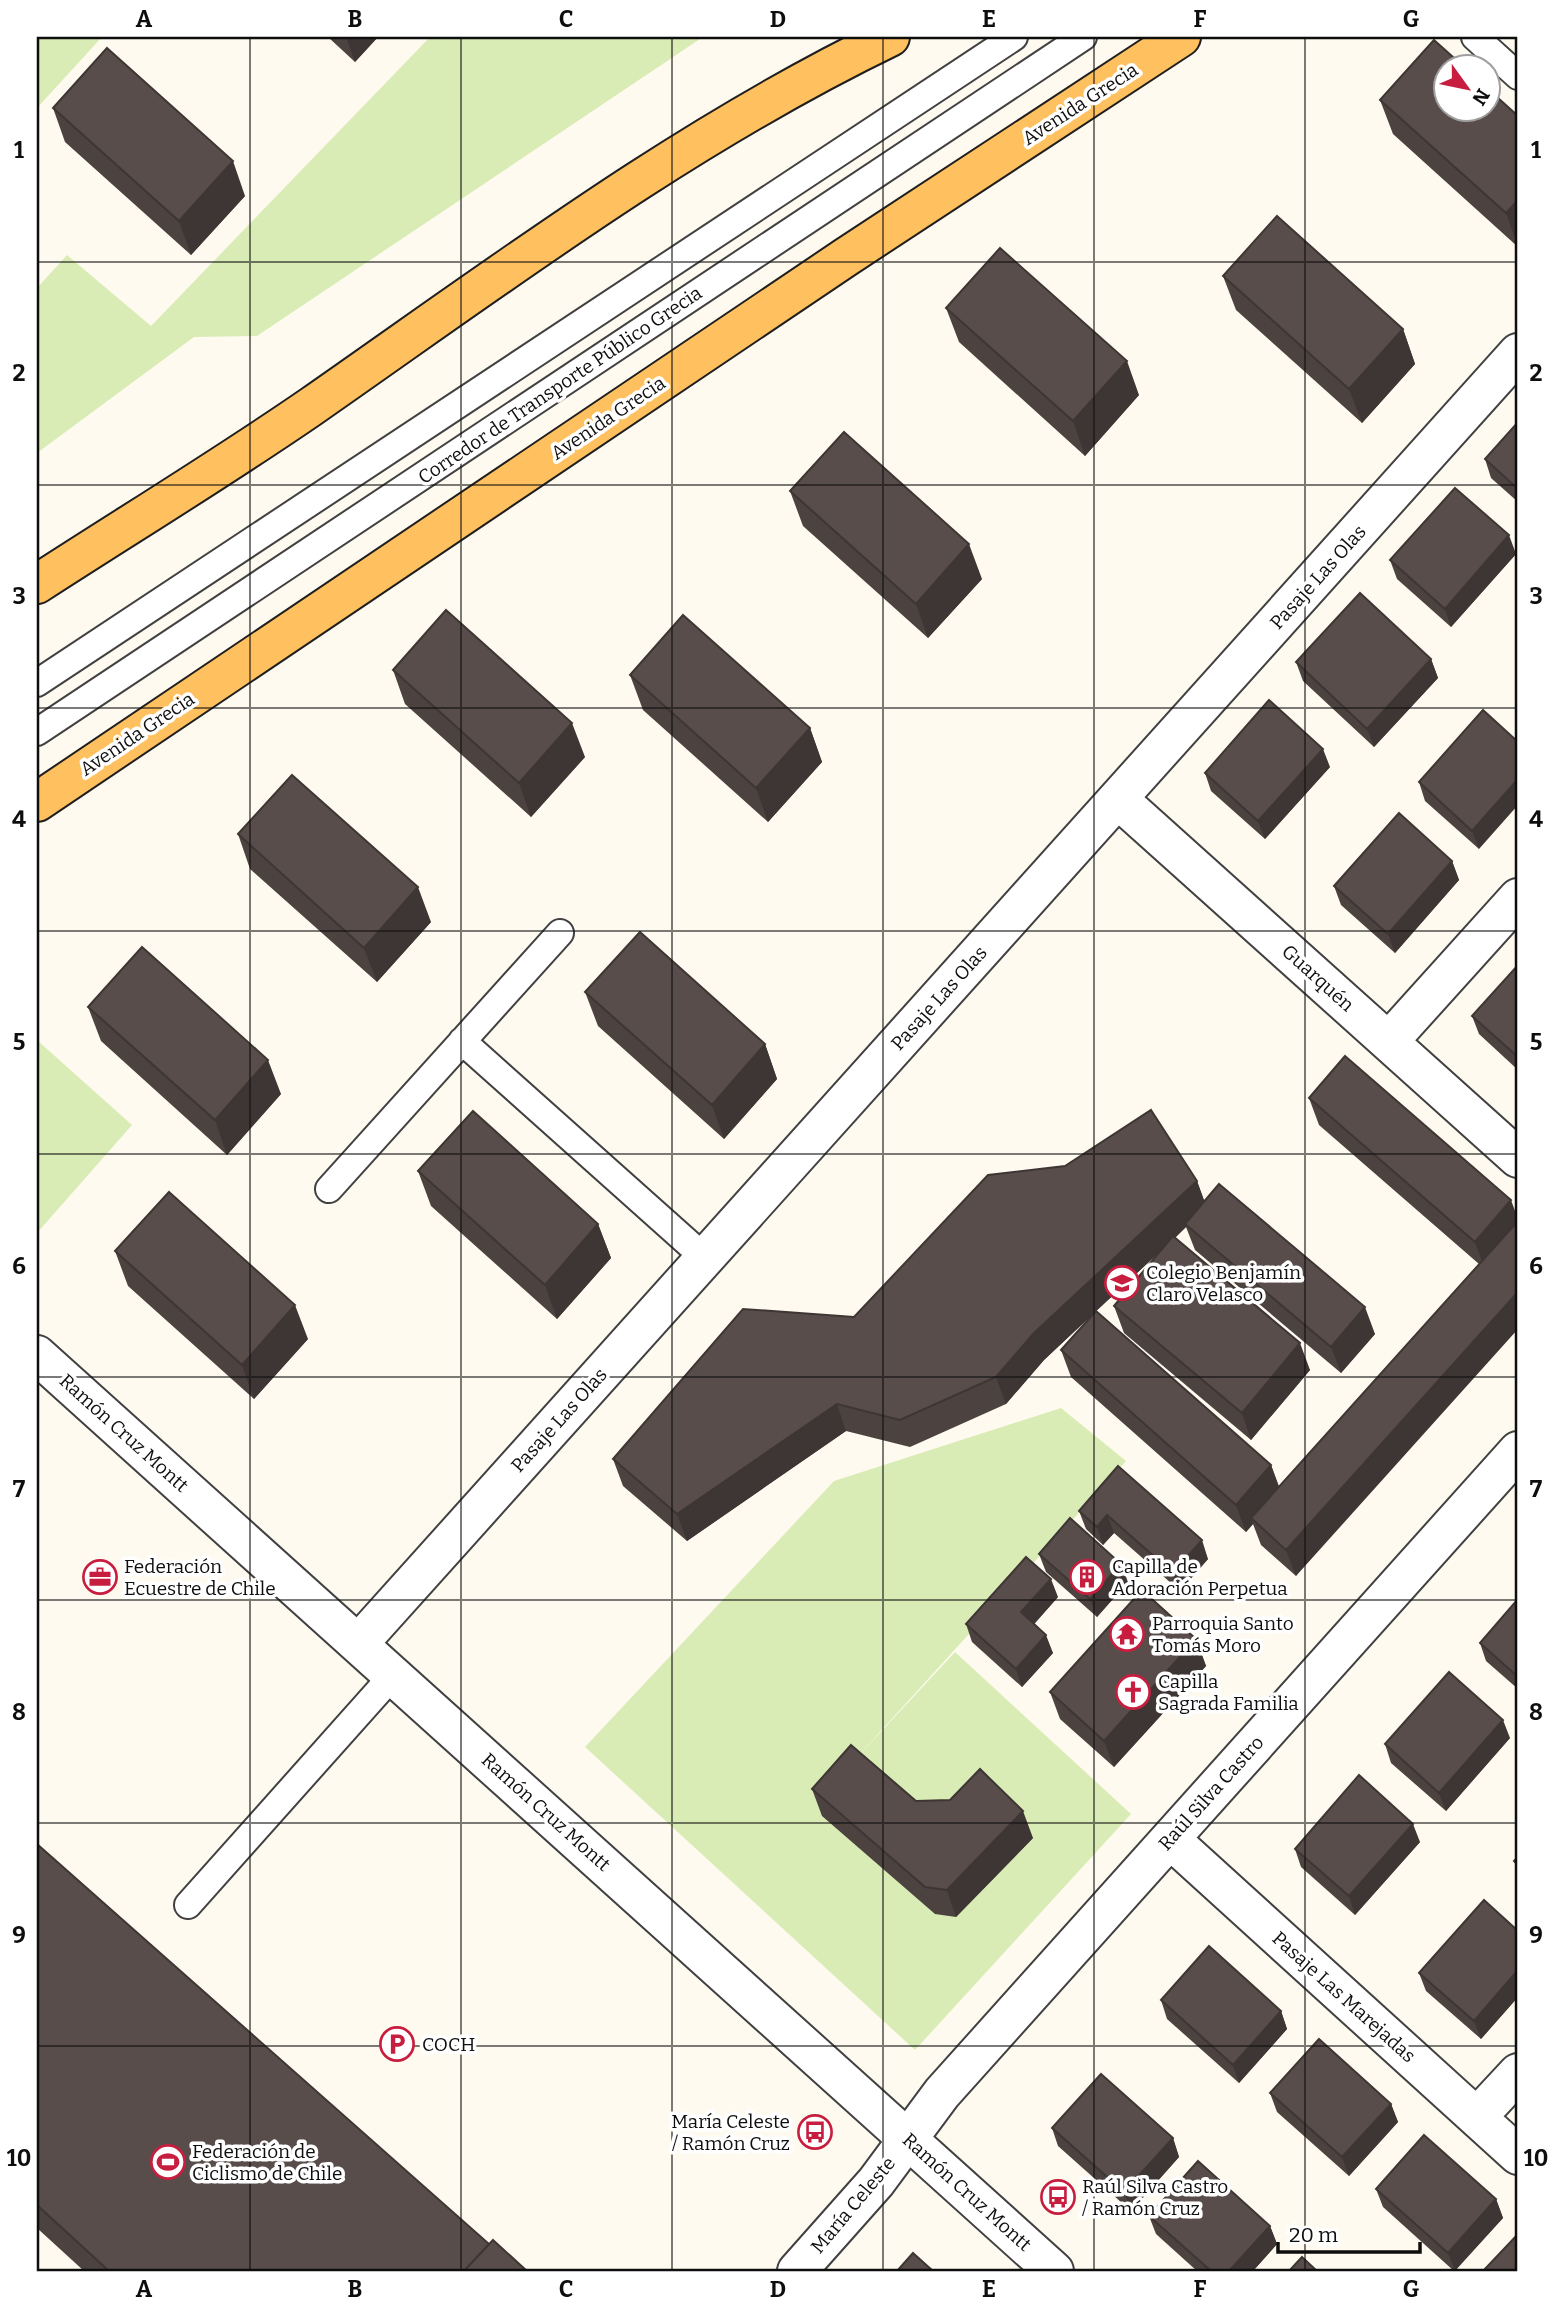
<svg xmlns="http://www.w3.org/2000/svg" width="1555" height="2308" viewBox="0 0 1555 2308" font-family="Bitter,serif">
  <rect width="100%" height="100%" fill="#fffaef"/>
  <path fill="#daecb6" d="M37 37H102L37 108Z
    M430 37H703L257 336 194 337 37 453V288L67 255 151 326Z
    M37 1040 132 1125 37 1233Z
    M1061 1408 1126 1461 850 1765 955 1652 1131 1814 915 2050 585 1747 834 1481Z"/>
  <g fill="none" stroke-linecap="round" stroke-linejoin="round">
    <g stroke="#414141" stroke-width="30">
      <path id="service" d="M1475 37 1518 76
        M37 683 1014 37
        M37 732 1083 37
        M462 1041 705 1258
        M329 1189 560 933
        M188 1905 394 1674"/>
    </g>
    <g stroke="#414141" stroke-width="42">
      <path id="minor" d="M1118 799 1518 1158
        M1389 1041 1518 898
        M359 1643 1518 353
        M1170 1839 1518 2155
        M1477 2117 1518 2073
        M797 2271 876 2182 942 2093 1518 1451"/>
    </g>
    <g stroke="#414141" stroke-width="42">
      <path id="tertiary" d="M37 1355 1054 2271"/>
    </g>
    <g stroke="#1f1f1f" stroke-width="42">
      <path id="primary" d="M37 584C128 525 222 468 312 406 500 275 683 137 890 37
        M37 802 846 257 1181 37"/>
    </g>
    <use href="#service" stroke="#fff" stroke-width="26"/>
    <use href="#minor" stroke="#fff" stroke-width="38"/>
    <use href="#tertiary" stroke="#fff" stroke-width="38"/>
    <use href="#primary" stroke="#ffc05f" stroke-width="38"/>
  </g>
  <path fill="#4c4240" d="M328 37H378L355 62Z
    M1380 100 1518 116V247L1393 134Z
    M53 108 245 196 191 255 65 142Z
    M1223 276 1403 329 1415 364 1362 423 1236 310Z
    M946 308 1139 395 1085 456 959 342Z
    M1518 422V502L1491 478 1485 459Z
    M790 491 982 579 928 638 803 526Z
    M1516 554 1451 627 1397 579 1390 560Z
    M1431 659 1438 678 1374 747 1303 681 1296 662Z
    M393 670 585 757 531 817 405 704Z
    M630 675 810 728 822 762 768 822 643 710Z
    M1483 710 1479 849 1425 801 1419 782Z
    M1330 767 1265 839 1211 791 1205 773Z
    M238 834 431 922 377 982 250 869Z
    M1452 861 1459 880 1395 953 1341 905 1334 886Z
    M1518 965V1070L1479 1034 1472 1016Z
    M585 992 765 1044 777 1079 724 1139 598 1026Z
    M88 1007 281 1094 227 1155 101 1041Z
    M1309 1098 1518 1219 1296 1576 1261 1545 1253 1524 1246 1532 1071 1377 1061 1350 1094 1313 1044 1360 1006 1404 910 1447 846 1431 687 1541 623 1486 613 1459 854 1317 1197 1181 1204 1201 1375 1334 1341 1373 1195 1250 1186 1227 1175 1238 1310 1370 1251 1440 1124 1333 1114 1306 1162 1250 1096 1311 1271 1465 1279 1487 1479 1264 1319 1125Z
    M418 1171 598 1224 611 1258 557 1319 431 1206Z
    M115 1251 308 1339 254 1399 128 1286Z
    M1118 1466 1208 1559 1180 1591 1114 1533 1103 1545 1086 1529 1079 1511Z
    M1039 1554 1128 1582 1097 1617 1046 1572Z
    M1058 1597 1034 1624 1053 1653 1022 1687 972 1642 966 1624Z
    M1518 1599V1689L1486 1661 1480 1643Z
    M1196 1639 1206 1666 1114 1767 1060 1719 1050 1692Z
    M1510 1738 1446 1811 1391 1763 1385 1744Z
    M812 1789 916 1801 1033 1838 956 1917 935 1914 822 1816Z
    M1420 1842 1355 1915 1301 1867 1295 1849Z
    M37 1844 489 2244 527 2271H84L37 2228Z
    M1518 1931V1997L1481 2039 1426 1991 1419 1973Z
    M1161 2000 1281 2011 1287 2029 1239 2083 1167 2019Z
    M1270 2093 1391 2104 1398 2122 1349 2176 1277 2112Z
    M1052 2128 1173 2138 1179 2157 1131 2211 1058 2146Z
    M1376 2189 1496 2199 1503 2218 1454 2271 1383 2207Z
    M1149 2216 1270 2226 1277 2244 1253 2271H1197L1156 2234Z"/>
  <path fill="#3e3634" d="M346 37H378L355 62Z
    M233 161 245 196 191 255 179 221Z
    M1518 200V246L1506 213Z
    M1403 329 1415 364 1362 423 1349 389Z
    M1127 361 1139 395 1085 456 1073 421Z
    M1509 535 1516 554 1451 627 1445 609Z
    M969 544 982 579 928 638 916 604Z
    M1431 659 1438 678 1374 747 1367 729Z
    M572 723 585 757 531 817 519 783Z
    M810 728 822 762 768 822 756 788Z
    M1323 749 1330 767 1265 839 1258 821Z
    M1518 779V805L1479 849 1472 831Z
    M1452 861 1459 880 1395 953 1388 934Z
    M418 887 431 922 377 982 364 948Z
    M765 1044 777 1079 724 1139 712 1105Z
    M268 1060 281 1094 227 1155 215 1120Z
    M1197 1181 1207 1208 1185 1224 1186 1227 1044 1360 1006 1404 996 1377 1034 1333Z
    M1511 1200 1518 1219V1230L1485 1269 1475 1242Z
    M598 1224 611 1258 557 1319 545 1285Z
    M1518 1292V1329L1296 1576 1286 1550Z
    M295 1305 308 1339 254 1399 242 1365Z
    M1365 1307 1375 1334 1341 1373 1331 1347Z
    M1300 1343 1310 1370 1251 1440 1242 1413Z
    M837 1404 846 1431 687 1541 677 1514Z
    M1271 1465 1281 1492 1251 1518 1253 1524 1246 1532 1236 1505Z
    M1107 1515 1114 1533 1103 1545 1097 1527Z
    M1202 1540 1208 1559 1180 1591 1173 1573Z
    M1121 1564 1128 1582 1097 1617 1090 1599Z
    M1051 1579 1058 1597 1028 1631 1021 1612Z
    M1046 1635 1053 1653 1022 1687 1016 1669Z
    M1196 1639 1206 1666 1114 1767 1104 1741Z
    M1503 1720 1510 1738 1446 1811 1439 1793Z
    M1023 1811 1033 1838 956 1917 947 1890Z
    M1413 1824 1420 1842 1355 1915 1349 1896Z
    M1518 1970V1997L1481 2039 1474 2021Z
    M1281 2011 1287 2029 1239 2083 1233 2065Z
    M1391 2104 1398 2122 1349 2176 1342 2157Z
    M1173 2138 1179 2157 1131 2211 1124 2192Z
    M1496 2199 1503 2218 1455 2271 1448 2253Z
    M1270 2226 1277 2244 1253 2271H1229Z"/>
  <path fill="#584d4a" stroke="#3e3634" stroke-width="2" d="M1434 40 1463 66H1446V108H1488V89L1518 116V200L1506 213 1380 100Z
    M107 48 233 161 179 221 53 108Z
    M1277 216 1403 329 1349 389 1223 276Z
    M1000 248 1127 361 1073 421 946 308Z
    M1518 422V489L1485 459Z
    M844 432 969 544 916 604 790 491Z
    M1455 488 1509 535 1445 609 1390 560Z
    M1360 593 1431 659 1367 729 1296 662Z
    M446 610 572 723 519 783 393 670Z
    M683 615 810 728 756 788 630 675Z
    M1269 700 1323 749 1258 821 1205 773Z
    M1483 710 1518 742V779L1472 831 1419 782Z
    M292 775 418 887 364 948 238 834Z
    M1399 813 1452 861 1388 934 1334 886Z
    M640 932 765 1044 712 1105 585 992Z
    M142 947 268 1060 215 1120 88 1007Z
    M1518 965V1057L1472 1016Z
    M1345 1056 1511 1200 1475 1242 1309 1098Z
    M1151 1110 1197 1181 1034 1333 996 1377 900 1420 837 1404 677 1514 613 1459 743 1309 854 1317 988 1175 1065 1166Z
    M473 1111 598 1224 545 1285 418 1171Z
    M1219 1184 1365 1307 1331 1347 1185 1224Z
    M169 1192 295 1305 242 1365 115 1251Z
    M1518 1221V1292L1286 1550 1251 1518Z
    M1173 1236 1300 1343 1242 1413 1114 1306Z
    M1096 1311 1271 1465 1236 1505 1061 1350Z
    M1118 1466 1202 1540 1173 1573 1107 1515 1097 1527 1079 1511Z
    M1070 1518 1121 1564 1090 1599 1039 1554Z
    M1026 1557 1051 1579 1021 1612 1046 1635 1016 1669 966 1624Z
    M1142 1590 1196 1639 1104 1741 1050 1692Z
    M1518 1599V1677L1480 1643Z
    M1449 1672 1503 1720 1439 1793 1385 1744Z
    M851 1745 916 1801 950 1800 980 1769 1023 1811 947 1890 925 1887 812 1789Z
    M1359 1775 1413 1824 1349 1896 1295 1849Z
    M37 1844 489 2244 464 2271H109L37 2205Z
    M1518 1857V1865L1514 1861Z
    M1484 1900 1518 1931V1970L1474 2021 1419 1973Z
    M1209 1946 1281 2011 1233 2065 1161 2000Z
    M1319 2039 1391 2104 1342 2157 1270 2093Z
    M1101 2074 1173 2138 1124 2192 1052 2128Z
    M1424 2135 1496 2199 1448 2253 1376 2189Z
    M1198 2161 1270 2226 1229 2271H1211L1149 2216Z
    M1518 2234V2271H1483Z
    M493 2240 527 2271H464Z
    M913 2253 933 2271H897Z
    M1302 2257 1317 2271H1289Z"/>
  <path fill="none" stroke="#0e0e0e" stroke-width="2" stroke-opacity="0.55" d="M250 37V2271M461 37V2271M672 37V2271M883 37V2271M1094 37V2271M1305 37V2271M37 262H1518M37 485H1518M37 708H1518M37 931H1518M37 1154H1518M37 1377H1518M37 1600H1518M37 1823H1518M37 2046H1518"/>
  <defs>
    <g id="school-ring" transform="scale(1.75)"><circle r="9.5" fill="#fff" stroke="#c71e3f" stroke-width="1.5"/><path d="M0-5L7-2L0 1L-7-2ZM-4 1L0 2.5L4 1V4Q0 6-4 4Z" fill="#c71e3f"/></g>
    <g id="office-ring" transform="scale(1.75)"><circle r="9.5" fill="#fff" stroke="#c71e3f" stroke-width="1.5"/><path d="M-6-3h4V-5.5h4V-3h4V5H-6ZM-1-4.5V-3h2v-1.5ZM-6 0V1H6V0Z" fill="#c71e3f"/></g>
    <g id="building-ring" transform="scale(1.75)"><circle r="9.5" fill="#fff" stroke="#c71e3f" stroke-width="1.5"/><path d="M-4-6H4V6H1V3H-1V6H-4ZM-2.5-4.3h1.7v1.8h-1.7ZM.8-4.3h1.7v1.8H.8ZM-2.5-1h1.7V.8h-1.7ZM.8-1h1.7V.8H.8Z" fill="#c71e3f"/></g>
    <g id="temple-ring" transform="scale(1.75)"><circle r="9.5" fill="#fff" stroke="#c71e3f" stroke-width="1.5"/><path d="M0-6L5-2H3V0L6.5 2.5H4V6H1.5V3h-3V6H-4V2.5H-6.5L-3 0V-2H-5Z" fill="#c71e3f"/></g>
    <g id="church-ring" transform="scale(1.75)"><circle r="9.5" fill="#fff" stroke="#c71e3f" stroke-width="1.5"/><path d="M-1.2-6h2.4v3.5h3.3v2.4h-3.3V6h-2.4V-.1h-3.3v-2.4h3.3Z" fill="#c71e3f"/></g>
    <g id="parking-ring" transform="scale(1.75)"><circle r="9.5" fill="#fff" stroke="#c71e3f" stroke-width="1.5"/><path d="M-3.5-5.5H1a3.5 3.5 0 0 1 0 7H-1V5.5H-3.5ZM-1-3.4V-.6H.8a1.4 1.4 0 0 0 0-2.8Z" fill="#c71e3f"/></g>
    <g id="bus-ring" transform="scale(1.75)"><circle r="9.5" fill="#fff" stroke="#c71e3f" stroke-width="1.5"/><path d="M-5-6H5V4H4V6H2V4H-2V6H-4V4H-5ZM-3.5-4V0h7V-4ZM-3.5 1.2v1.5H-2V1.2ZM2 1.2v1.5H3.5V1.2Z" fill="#c71e3f"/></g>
    <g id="stadium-ring" transform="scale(1.75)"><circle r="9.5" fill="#fff" stroke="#c71e3f" stroke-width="1.5"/><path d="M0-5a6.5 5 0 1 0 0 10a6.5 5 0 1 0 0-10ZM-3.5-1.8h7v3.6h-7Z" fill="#c71e3f"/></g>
  </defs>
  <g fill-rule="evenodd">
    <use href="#school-ring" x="1122" y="1283"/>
    <use href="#office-ring" x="100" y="1577"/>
    <use href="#building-ring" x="1087" y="1577"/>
    <use href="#temple-ring" x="1127" y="1634"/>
    <use href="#church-ring" x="1133" y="1692"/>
    <use href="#parking-ring" x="397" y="2044"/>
    <use href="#bus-ring" x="815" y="2132"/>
    <use href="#stadium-ring" x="168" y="2162"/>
    <use href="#bus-ring" x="1058" y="2197"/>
  </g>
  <g text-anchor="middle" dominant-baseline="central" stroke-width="7" stroke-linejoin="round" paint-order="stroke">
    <g font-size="19" fill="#0e0e0e" stroke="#fff">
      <text transform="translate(1080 104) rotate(-33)">Avenida Grecia</text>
      <text transform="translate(560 385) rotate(-34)">Corredor de Transporte Público Grecia</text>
      <text transform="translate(608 418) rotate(-34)">Avenida Grecia</text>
      <text transform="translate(1318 577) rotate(-48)">Pasaje Las Olas</text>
      <text transform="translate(137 734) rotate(-34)">Avenida Grecia</text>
      <text transform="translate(1318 978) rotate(42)">Guarquén</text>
      <text transform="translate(939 998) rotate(-48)">Pasaje Las Olas</text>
      <text transform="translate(559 1420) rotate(-48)">Pasaje Las Olas</text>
      <text transform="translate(124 1433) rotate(42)">Ramón Cruz Montt</text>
      <text transform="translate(1211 1793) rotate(-48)">Raúl Silva Castro</text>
      <text transform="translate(546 1812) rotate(42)">Ramón Cruz Montt</text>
      <text transform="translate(1344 1997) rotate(42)">Pasaje Las Marejadas</text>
      <text transform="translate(967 2192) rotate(42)">Ramón Cruz Montt</text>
      <text transform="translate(853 2205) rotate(-50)">María Celeste</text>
    </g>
    <g font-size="19" fill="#0e0e0e" stroke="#fff" text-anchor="start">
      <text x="1146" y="1272">Colegio Benjamín<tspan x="1146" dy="22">Claro Velasco</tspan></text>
      <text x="124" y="1566">Federación<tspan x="124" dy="22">Ecuestre de Chile</tspan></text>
      <text x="1112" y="1566">Capilla de<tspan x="1112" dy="22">Adoración Perpetua</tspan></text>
      <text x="1152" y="1623">Parroquia Santo<tspan x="1152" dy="22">Tomás Moro</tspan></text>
      <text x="1158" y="1681">Capilla<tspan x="1158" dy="22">Sagrada Familia</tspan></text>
      <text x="422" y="2044">COCH</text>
      <text x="790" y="2121" text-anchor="end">María Celeste<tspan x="790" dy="22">/ Ramón Cruz</tspan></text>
      <text x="192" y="2151">Federación de<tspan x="192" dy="22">Ciclismo de Chile</tspan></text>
      <text x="1082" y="2186">Raúl Silva Castro<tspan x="1082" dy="22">/ Ramón Cruz</tspan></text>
    </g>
  </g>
  <rect width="1555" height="2308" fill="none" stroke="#ffffff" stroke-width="77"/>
  <g transform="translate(1467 88) rotate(123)"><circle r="33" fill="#ffffff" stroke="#9f9f9f" stroke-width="2"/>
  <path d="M0-5L12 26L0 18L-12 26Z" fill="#c71e3f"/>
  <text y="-10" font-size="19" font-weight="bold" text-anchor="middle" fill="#0e0e0e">N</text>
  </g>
  <path d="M1278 2242v10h142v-10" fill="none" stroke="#0e0e0e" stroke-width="3.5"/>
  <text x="1289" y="2242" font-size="21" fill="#0e0e0e" stroke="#ffffff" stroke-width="5" paint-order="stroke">20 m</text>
  <rect x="38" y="38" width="1478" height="2232" fill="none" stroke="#0e0e0e" stroke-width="2.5"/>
  <g font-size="23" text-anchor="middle" font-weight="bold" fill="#0e0e0e">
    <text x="144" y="27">A</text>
    <text x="355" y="27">B</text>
    <text x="566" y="27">C</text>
    <text x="778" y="27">D</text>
    <text x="989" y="27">E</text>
    <text x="1200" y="27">F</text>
    <text x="1411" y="27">G</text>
    <text x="19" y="158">1</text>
    <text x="1536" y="158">1</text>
    <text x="19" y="381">2</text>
    <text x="1536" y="381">2</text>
    <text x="19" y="604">3</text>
    <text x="1536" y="604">3</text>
    <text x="19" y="827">4</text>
    <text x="1536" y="827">4</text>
    <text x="19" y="1050">5</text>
    <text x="1536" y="1050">5</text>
    <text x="19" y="1274">6</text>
    <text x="1536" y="1274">6</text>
    <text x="19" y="1497">7</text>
    <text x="1536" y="1497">7</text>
    <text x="19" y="1720">8</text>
    <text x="1536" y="1720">8</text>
    <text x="19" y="1943">9</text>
    <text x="1536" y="1943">9</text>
    <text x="19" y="2166">10</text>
    <text x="1536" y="2166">10</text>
    <text x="144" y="2297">A</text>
    <text x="355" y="2297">B</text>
    <text x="566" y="2297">C</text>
    <text x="778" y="2297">D</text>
    <text x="989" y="2297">E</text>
    <text x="1200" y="2297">F</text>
    <text x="1411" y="2297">G</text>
  </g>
</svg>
